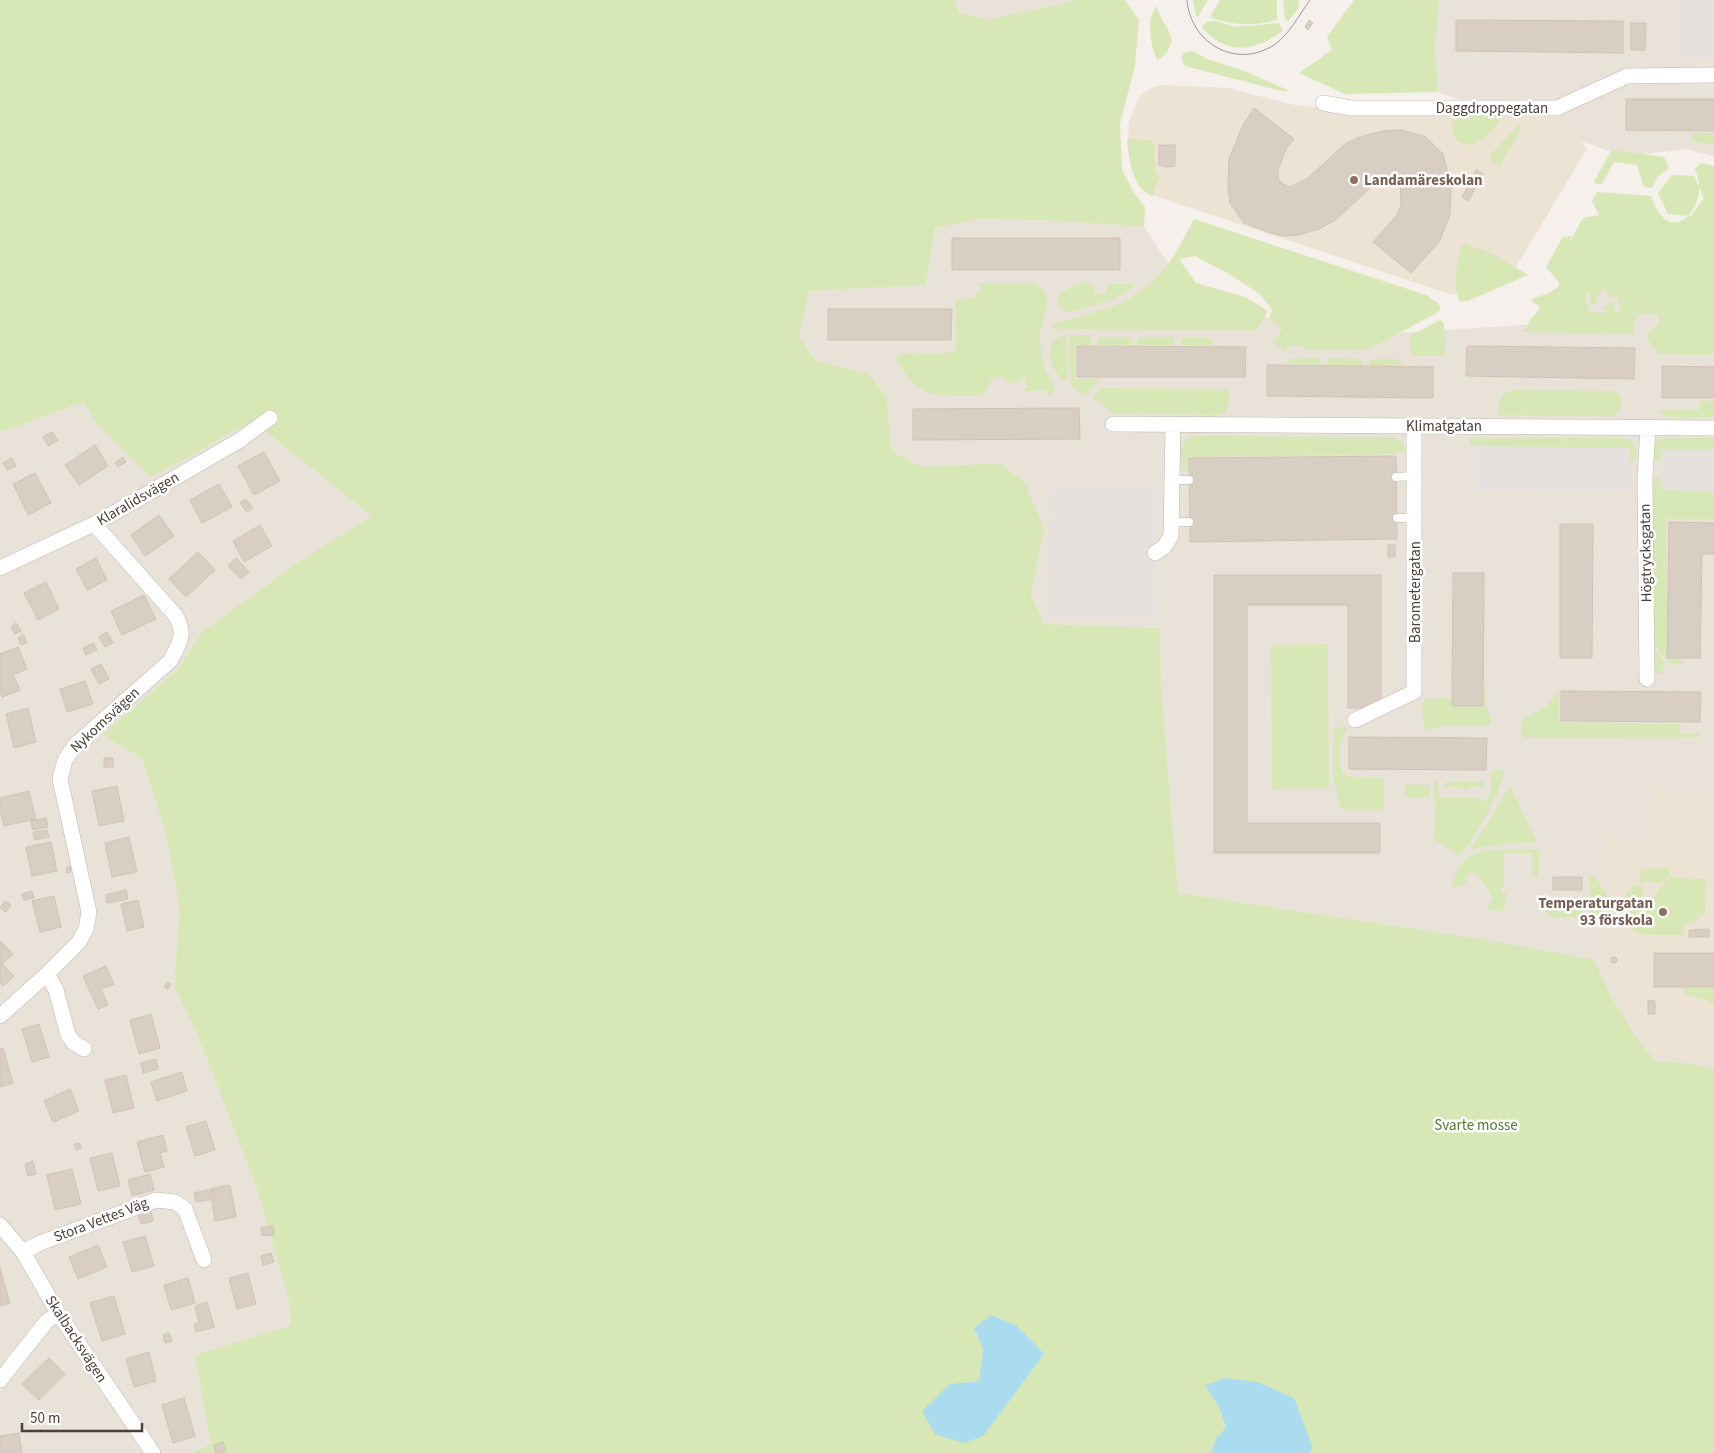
<svg xmlns="http://www.w3.org/2000/svg" width="1714" height="1453" viewBox="0 0 1714 1453" font-family="'Source Sans 3',sans-serif">
  <rect width="100%" height="100%" fill="#f5f0eb"/>
  <path fill="#e8e2d9" d="M954 0H1078L986 20 959 12Z
    M1439 0H1714V156L1685 149 1624 156 1438 92 1435 47Z
    M979 219 1065 221 1144 227 1196 305 1368 335 1551 323 1567 287H1714V1068L1686 1063 1655 1061 1637 1038 1611 996 1604 985 1599 970 1481 939 1178 893 1161 685 1160 628 1044 624 1031 596 1044 529 999 463 920 467 891 451 887 398 869 374 815 360 799 337 809 291 926 285 935 228Z
    M83 402 99 427 150 476 193 455 235 429 261 428 373 516 297 563 202 632 178 669 102 735 142 758 166 835 180 910 174 985 198 1036 258 1192 290 1305 291 1325 196 1355 211 1444 191 1453H0V430L2 432Z"/>
  <path fill="#ede3d5" d="M1161 85 1228 88 1295 105 1357 111H1443L1562 116 1587 149 1514 270 1453 295 1163 199 1146 192 1128 141 1129 122 1139 97 1150 88Z
    M1652 792H1714V1063L1654 1055 1612 985 1611 840 1651 839Z"/>
  <path fill="#d7e7b5" fill-rule="evenodd" d="M0 0H954L959 12 986 20 1078 0H1125L1139 20 1135 65 1120 124 1122 169 1134 193 1145 207 1144 227 1065 221 979 219 935 228 926 285 809 291 799 337 815 360 869 374 887 398 891 451 921 467 1000 463 1025 483 1044 529 1031 595 1044 624 1160 628 1161 685 1178 893 1481 939 1594 960 1611 996 1637 1038 1655 1061 1686 1063 1714 1068V1453H1310L1312 1446 1205 1386 1219 1407 1226 1427 1216 1439 1211 1453H191L211 1444 195 1355 291 1325 290 1305 258 1192 198 1036 174 985 180 910 166 835 142 758 102 735 178 669 202 632 297 563 372 516 261 428 235 429 193 455 150 477 99 427 83 402 2 432 0 430ZM974 1328 1015 1395 950 1384 979 1381 983 1349Z
    M1193 0H1208L1198 17 1196 15Z
    M1220 0H1277V18L1276 20C1250 26 1235 26 1210 17Z
    M1283 0H1299L1298 9 1288 21 1285 20Z
    M1354 0H1439L1435 47 1438 92 1345 94 1299 73 1332 50 1327 37Z
    M1156 6 1162 20 1168 29 1172 41 1166 54 1158 60C1151 51 1149 29 1151 17 1152 14 1154 10 1156 6Z
    M1216 21 1236 27 1279 23 1283 31C1254 51 1228 56 1202 28L1206 22Z
    M1189 51H1193L1207 59 1242 70 1290 91H1282L1185 66 1181 58 1183 54Z
    M1462 114 1500 115 1502 116C1500 124 1481 143 1473 144 1467 146 1462 143 1457 141 1449 132 1451 119 1462 114Z
    M1519 125 1522 126 1521 129 1499 167 1491 161 1489 156Z
    M1691 133H1714V145L1691 141Z
    M1127 139 1152 140V144L1155 145C1155 156 1152 169 1160 178L1154 189V196C1132 191 1129 158 1127 139Z
    M1612 150 1664 157 1669 168 1657 177 1652 188 1644 187 1637 165 1614 162 1602 184H1596L1594 181Z
    M1702 163 1714 166V355L1659 354 1646 337 1652 329 1659 325V314H1635L1634 333 1632 334 1521 332 1527 328 1530 320 1539 310V306L1530 300C1541 295 1550 294 1559 286V282L1546 267 1562 238 1572 236 1567 247 1583 218 1599 215 1592 201 1597 192 1651 196C1672 257 1714 198 1694 169ZM1606 288 1609 289 1607 292 1609 298 1615 294C1619 299 1621 306 1620 312H1616L1612 301 1603 309 1608 310V312H1604V314L1595 312 1590 314C1588 304 1585 305 1586 293L1588 292 1591 295 1590 304 1594 306 1595 305C1597 298 1599 290 1606 288Z
    M1672 175 1694 176 1704 198 1691 216 1668 214 1658 193Z
    M1194 219 1426 295 1438 303 1441 309 1437 313 1367 350H1304V346H1287V351L1284 350 1273 343 1283 328 1269 320 1272 310 1260 294 1229 274 1195 256 1179 259 1196 283 1245 297 1268 311 1256 331 1249 330 1059 329 1053 327 1054 324 1115 306 1133 297 1158 276 1174 256Z
    M1463 243 1495 255 1528 275 1468 301H1460C1452 290 1457 255 1463 243Z
    M975 283 1034 284 1044 290 1047 298V303L1044 320 1039 337 1045 370 1055 389 1052 394 1047 396 1046 390 1024 391 1027 386 1025 377 1013 384 997 376 991 380 983 396C939 395 921 403 896 359L897 356 900 353 943 354 956 351V300L974 298 975 294 981 291V287Z
    M1088 283 1095 286V294H1107V284H1133V287L1116 298 1074 311 1068 312 1060 309 1057 300C1063 289 1075 283 1088 283Z
    M1440 320 1444 323 1445 356H1411L1410 336Z
    M1088 335 1091 339V345H1075V379H1101L1084 395 1071 386 1069 336Z
    M1065 336 1067 341V383C1063 380 1059 376 1056 372 1047 360 1047 338 1065 336Z
    M1098 337H1131V345H1098Z
    M1138 337H1173V345H1138Z
    M1181 338H1212V345H1181Z
    M1317 358 1320 362V365L1286 364 1288 359Z
    M1331 358 1359 359 1363 363 1362 366 1326 365 1327 361Z
    M1372 359H1398L1401 360 1403 366H1369V361Z
    M1105 388 1227 389 1230 400 1225 412 1216 415 1113 413 1093 398 1100 389Z
    M1514 390 1616 391C1625 399 1622 410 1613 416L1499 415C1498 402 1499 393 1514 390Z
    M1700 401H1714V417H1667L1659 411 1661 410H1699Z
    M1194 436 1392 437 1403 442 1406 452H1399L1396 454 1188 457V473L1182 467 1181 450 1186 439Z
    M1469 438H1621L1628 440 1634 444C1638 452 1637 458 1630 464L1476 446 1471 444Z
    M1670 438H1714V449H1661V461L1655 460 1653 448 1659 439Z
    M1657 476 1660 479 1661 490 1714 491V519H1666L1667 658 1682 659V664L1670 663 1651 641V482Z
    M1328 644 1329 788 1272 789 1271 645Z
    M1653 647 1665 664 1663 666 1662 674H1655L1650 664Z
    M1484 688C1488 694 1485 705 1488 713L1491 714 1490 725 1439 726 1437 729H1424L1422 704 1425 699 1451 698V707H1483Z
    M1559 691V723L1680 724V733H1701V737L1526 738 1522 736 1521 731 1523 719 1547 706Z
    M1339 727H1349C1347 732 1343 735 1341 740 1339 744 1340 751 1339 756 1338 786 1364 775 1384 778V807L1382 809H1343L1340 808 1333 775V733L1336 728Z
    M1493 770H1502L1505 773C1499 790 1473 847 1458 855L1434 839 1436 807 1434 794 1435 780 1438 781 1439 797H1475L1485 802C1494 792 1490 781 1493 770Z
    M1447 781H1481L1484 785 1482 787H1470L1465 790 1462 787H1447L1445 785Z
    M1405 784 1429 785V798L1405 797Z
    M1510 788H1511L1537 842 1493 845 1472 849 1471 847C1485 828 1497 810 1507 789Z
    M1511 849H1539V878H1533L1532 853H1504V886L1501 887V892L1506 893 1504 911 1493 910 1490 911 1486 909 1493 897C1486 890 1484 879 1474 873H1469L1466 878V885L1451 888C1454 879 1457 870 1462 863 1472 850 1497 850 1511 849Z
    M1669 868 1670 876 1659 884 1650 881 1640 883 1641 869Z
    M1590 876H1593C1603 886 1613 903 1610 917L1594 918 1589 916Z
    M1685 878 1705 879 1706 881 1705 910 1704 914 1698 916V922L1684 923 1683 935C1674 935 1642 936 1635 932 1628 928 1627 918 1626 910 1626 904 1624 897 1627 891L1631 890V886L1644 885 1642 891 1643 898 1645 900C1658 900 1657 885 1669 879 1673 877 1680 878 1685 878Z
    M1545 900 1584 901V917H1548L1546 911Z
    M1688 988H1714V1005L1707 1000 1686 995 1684 989Z"/>
  <path fill="#e4e1df" d="M1677 0H1714V58H1677Z
    M1476 446 1630 448 1629 491 1476 490Z
    M1661 449H1714V491L1661 490Z
    M1052 488H1155V545H1141V560H1155V618L1051 617Z"/>
  <path fill="#aadbef" d="M991 1315 1017 1326 1044 1354 983 1436 964 1443 935 1434 922 1411 950 1384 979 1381 983 1349 974 1328Z
    M1224 1378 1257 1382 1294 1398 1312 1446 1310 1453H1211L1216 1439 1226 1427 1219 1407 1205 1386Z"/>
  <path fill="#d9cec3" stroke="#d1c2b4" d="M1309 20 1313 23 1308 30 1305 27Z
    M1456 20 1623 21V53L1456 51Z
    M1631 23H1646L1645 50H1631Z
    M1626 99H1714V131L1626 130Z
    M1254 108 1294 139 1286 149 1278 170V177L1281 183 1290 187 1308 178 1345 144 1359 137 1383 131 1402 130 1426 137 1443 154 1451 184 1450 215 1439 242 1411 273 1373 242 1397 215 1401 205 1400 184 1394 180H1387L1372 186 1337 219 1319 229 1299 235 1283 236 1270 233 1244 223 1230 203 1228 187 1229 159 1243 125Z
    M1159 145H1175V166L1167 167 1159 165Z
    M1476 170 1483 174 1468 201 1462 197Z
    M952 238H1120V270H952Z
    M828 309H952L951 340H828Z
    M1077 346 1246 347 1245 377H1077Z
    M1467 346 1635 348 1634 379 1466 376Z
    M1267 365 1433 367V398L1267 396Z
    M1662 366 1714 367V398H1662Z
    M1079 408 1080 439 913 440V409Z
    M52 432 58 440 48 446 43 437Z
    M95 445 108 466 79 485 65 465Z
    M264 452 280 481 254 495 238 466Z
    M1396 456 1397 539 1190 542 1189 458Z
    M123 457 126 462 118 467 115 463Z
    M12 458 16 466 7 470 3 463Z
    M35 473 51 503 28 515 13 484Z
    M219 484 232 507 202 523 190 500Z
    M245 499 253 508 247 512 240 503Z
    M159 515 174 536 145 556 131 535Z
    M1669 522 1714 523V554H1702L1700 658H1667Z
    M1560 524H1593L1592 658H1560Z
    M260 525 272 546 244 562 233 541Z
    M1388 545H1395V557H1388Z
    M198 552 215 570 186 597 169 579Z
    M96 558 107 580 87 590 76 569Z
    M236 558 249 572 241 579 228 566Z
    M1453 573H1484L1483 706H1452Z
    M1214 575H1381V708H1348V605H1247V823H1380V853H1214Z
    M46 582 59 609 38 620 24 593Z
    M144 595 156 619 122 635 111 611Z
    M16 623 21 631 15 634 11 627Z
    M107 632 113 643 105 647 99 637Z
    M24 635 27 643 21 645 18 638Z
    M93 643 97 650 86 655 83 648Z
    M18 647 27 669 13 675 20 690 2 697 0 692V654Z
    M101 664 109 679 99 684 91 669Z
    M85 681 93 704 67 712 60 689Z
    M1561 691 1701 692 1700 722 1561 721Z
    M28 708 36 742 14 748 6 714Z
    M1349 737 1487 738 1486 770 1349 769Z
    M104 758H113V767H104Z
    M117 786 124 821 99 826 92 791Z
    M29 791 36 819 4 826 0 810V798Z
    M46 818 48 827 33 830 31 821Z
    M47 830 49 837 35 840 33 832Z
    M129 837 137 872 112 877 105 843Z
    M51 842 57 871 32 876 26 847Z
    M70 866 71 872 67 873 66 868Z
    M1553 877H1582V890H1553Z
    M126 890 128 899 107 903 106 895Z
    M32 891 34 898 24 900 22 894Z
    M54 896 61 927 40 932 32 901Z
    M138 900 144 927 127 931 121 904Z
    M5 901 11 905 6 912 0 908Z
    M1709 929V937H1689V930Z
    M0 941 13 954 2 964 14 976 3 986 0 983Z
    M1654 953H1714V987H1654Z
    M1611 960a3 3 0 1 1 6 0a3 3 0 1 1-6 0Z
    M106 966 114 984 101 989 108 1005 98 1009 83 976Z
    M168 982 171 984 168 989 164 987Z
    M1648 1000 1655 1001V1014H1648Z
    M151 1014 160 1048 139 1054 130 1020Z
    M39 1024 49 1057 32 1062 22 1029Z
    M3 1048 13 1083 0 1087V1049Z
    M156 1059 158 1069 143 1073 141 1063Z
    M182 1072 187 1091 157 1101 151 1082Z
    M126 1075 134 1108 113 1113 105 1080Z
    M70 1089 79 1111 53 1122 44 1101Z
    M206 1121 215 1150 195 1156 186 1127Z
    M163 1135 167 1151 160 1153 164 1167 145 1172 137 1142Z
    M79 1143 81 1148 76 1150 74 1144Z
    M112 1153 120 1186 98 1191 90 1158Z
    M33 1161 36 1174 28 1176 25 1164Z
    M72 1169 81 1204 55 1210 47 1175Z
    M150 1174 154 1190 132 1196 128 1180Z
    M230 1185 236 1217 215 1221 210 1189Z
    M208 1190 210 1200 196 1202 194 1193Z
    M150 1208 153 1221 141 1224 137 1211Z
    M273 1226 274 1235 262 1236 261 1228Z
    M145 1236 154 1266 132 1272 123 1242Z
    M98 1245 107 1267 78 1279 69 1257Z
    M271 1253 274 1262 263 1265 261 1256Z
    M0 1268 10 1303 0 1306Z
    M248 1273 256 1304 237 1309 229 1278Z
    M188 1278 195 1303 171 1310 164 1285Z
    M114 1296 125 1334 102 1341 90 1303Z
    M207 1302 214 1327 196 1332 194 1324 199 1322 195 1306Z
    M169 1333 172 1341 165 1343 163 1335Z
    M149 1352 156 1381 134 1387 126 1359Z
    M49 1358 65 1374 39 1400 22 1384Z
    M184 1398 195 1436 173 1443 162 1405Z
    M19 1433 22 1453H0V1436Z
    M223 1442 226 1451 216 1453 214 1445Z"/>
  <g fill="none" stroke-linecap="round" stroke-linejoin="round">
    <g stroke="#c0b7ad" stroke-width="9">
      <path id="service" d="M1396 477 1415 476
        M1173 480H1189
        M1397 518H1415
        M1173 522H1189"/>
    </g>
    <g stroke="#c0b7ad" stroke-width="16">
      <path id="minor" d="M1323 103 1351 108H1557L1627 76 1714 75
        M1113 424 1714 428
        M1155 553 1164 547 1171 536 1173 425
        M0 568 94 524 128 505 240 440 270 418
        M1647 679 1645 479 1648 427
        M1355 720 1414 692V426
        M47 974 56 990 68 1035 74 1043 84 1049
        M0 1016 47 974 79 942 86 929 89 912 60 779 65 760 75 745 170 661C180 643 186 635 176 616L94 524
        M0 1225 23 1252 58 1313 153 1453
        M23 1252 40 1243 156 1200 175 1202 185 1209 204 1260
        M0 1380 46 1322 58 1313"/>
    </g>
    <use href="#service" stroke="#fff" stroke-width="8"/>
    <use href="#minor" stroke="#fff" stroke-width="15"/>
    <path stroke="#999" stroke-width="1" d="M1187 0C1190 42 1235 70 1274 45 1289 35 1299 15 1310 0"/>
  </g>
  <g fill="#8d6e63" stroke="#fff" stroke-width="2">
    <circle cx="1354" cy="180" r="5"/>
    <circle cx="1663" cy="912" r="5"/>
  </g>
  <g text-anchor="middle" dominant-baseline="central" stroke-width="5" stroke-linejoin="round" paint-order="stroke">
    <g font-size="15" fill="#494039" stroke="#fff">
      <text x="1492" y="108">Daggdroppegatan</text>
      <text x="1444" y="426">Klimatgatan</text>
      <text transform="translate(138 499) rotate(-30)">Klaralidsvägen</text>
      <text transform="translate(1646 553) rotate(-91)">Högtrycksgatan</text>
      <text transform="translate(1415 592) rotate(-90)">Barometergatan</text>
      <text transform="translate(105 720) rotate(-43)">Nykomsvägen</text>
      <text transform="translate(101 1220) rotate(-21)">Stora Vettes Väg</text>
      <text transform="translate(76 1339) rotate(57)">Skalbacksvägen</text>
    </g>
    <g font-size="15" font-weight="bold" fill="#785e54" stroke="#fff" text-anchor="start">
      <text x="1364" y="180">Landamäreskolan</text>
      <text x="1653" y="903" text-anchor="end">Temperaturgatan<tspan x="1653" dy="17">93 förskola</tspan></text>
    </g>
    <g font-size="15" fill="#537a2d" stroke="#fff">
      <text x="1476" y="1125">Svarte mosse</text>
    </g>
  </g>
  <path d="M22 1423v8h120v-8" fill="none" stroke="#494039" stroke-width="2.5"/>
  <text x="30" y="1423" font-size="15" fill="#494039" stroke="#ffffff" stroke-width="4" paint-order="stroke">50 m</text>
</svg>
